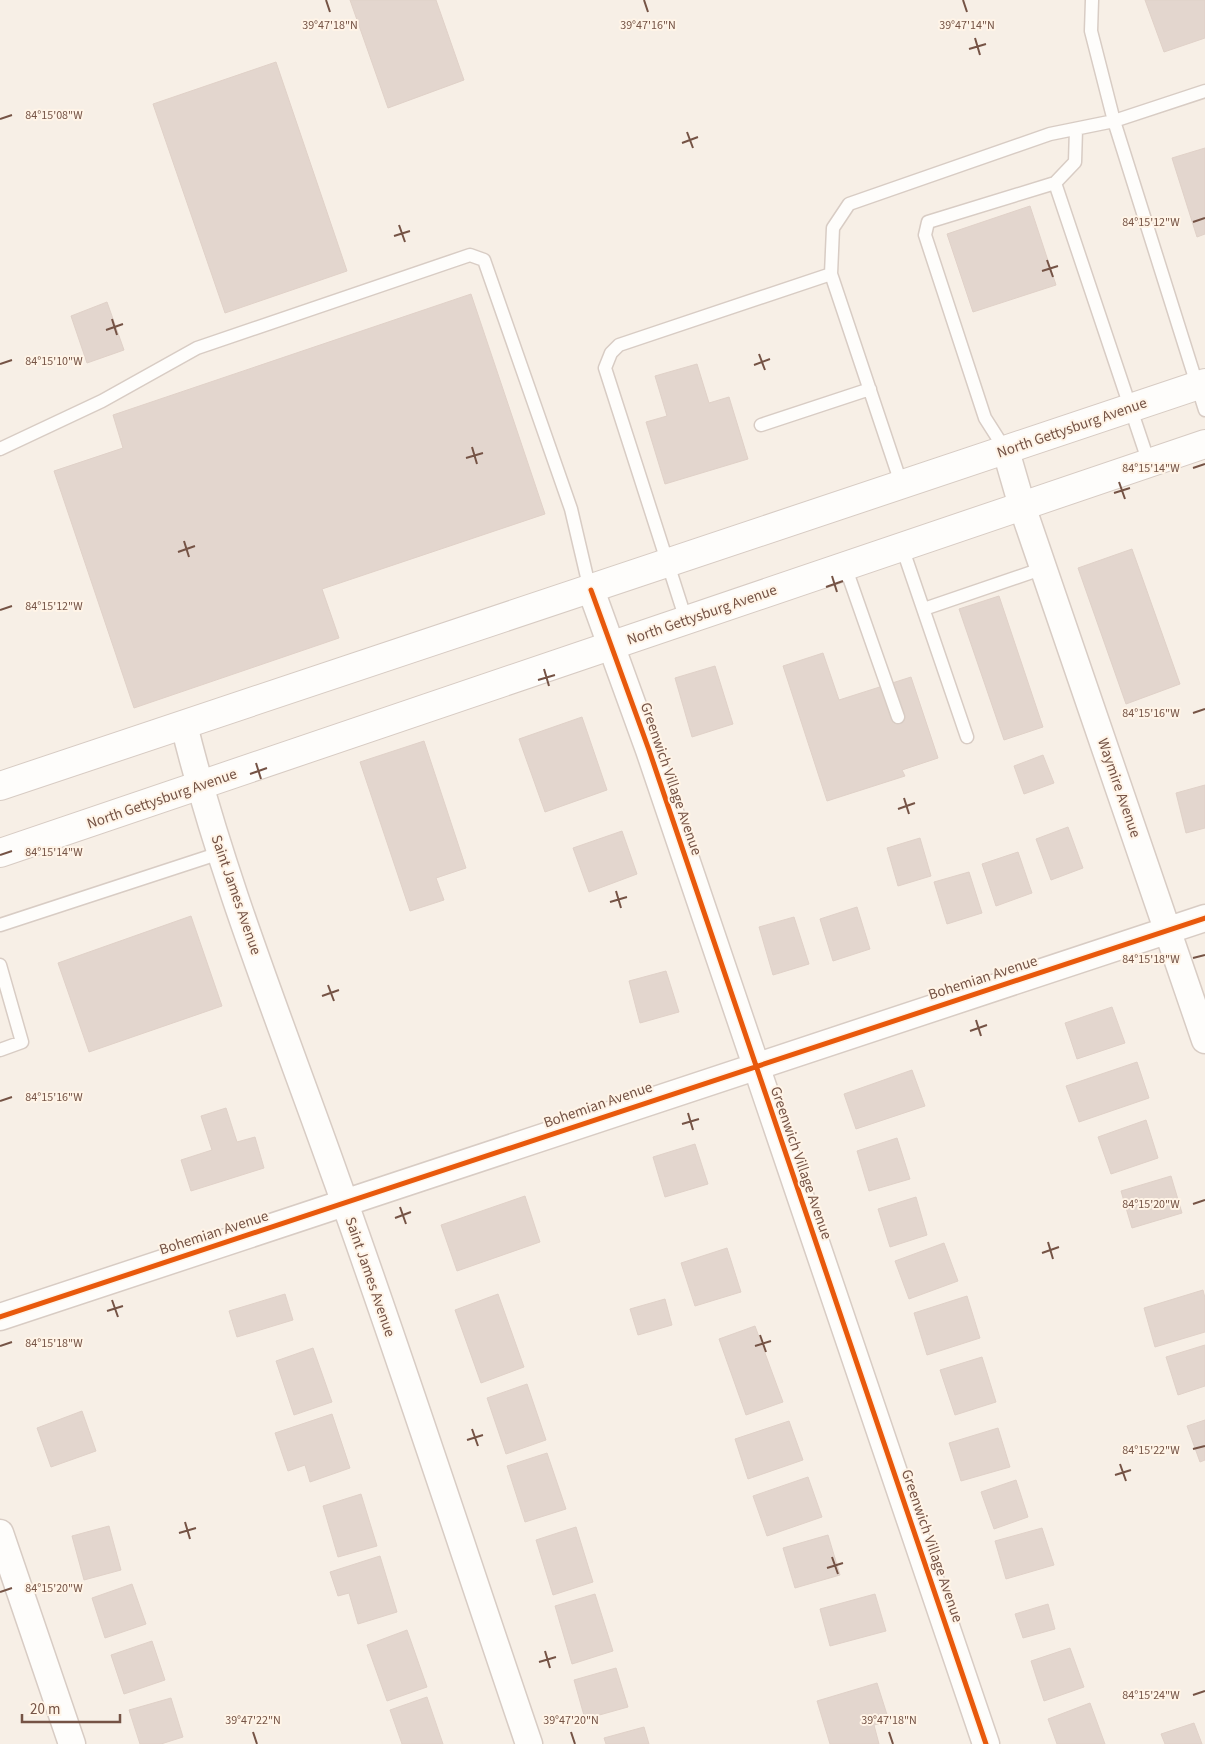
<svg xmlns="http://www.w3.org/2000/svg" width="1205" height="1744" viewBox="0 0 1205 1744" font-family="'Source Sans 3',sans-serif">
  <rect width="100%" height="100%" fill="#f7efe6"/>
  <path fill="#e3d6ce" stroke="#e0d1c8" d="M350 0H436L464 80 388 108Z
    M1145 0H1205V38L1164 52Z
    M276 62 347 271 225 313 153 104Z
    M1205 148V234L1197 237 1172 158Z
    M1030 206 1056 285 973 312 947 234Z
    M471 294 545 514 322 589 339 638 134 708 54 471 123 448 113 415Z
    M107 302 124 350 87 363 71 316Z
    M697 364 709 403 729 397 748 459 665 484 646 422 667 416 655 376Z
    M1132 549 1180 684 1126 704 1078 568Z
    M999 596 1043 727 1004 740 959 609Z
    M823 653 839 700 911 677 938 758 902 770 905 776 827 801 783 666Z
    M715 666 733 724 692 737 675 678Z
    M582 717 607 790 545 812 519 739Z
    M424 741 466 868 436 878 444 900 410 911 360 762Z
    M1043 755 1054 783 1024 794 1014 766Z
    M1205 785V828L1186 833 1176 793Z
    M1068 827 1083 868 1051 880 1036 839Z
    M622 831 637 874 589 892 573 848Z
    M920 838 931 876 898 886 887 848Z
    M1018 852 1032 893 996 906 982 864Z
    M969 872 982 913 947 924 934 882Z
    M857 907 870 949 833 961 820 919Z
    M191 916 222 1006 89 1052 58 963Z
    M794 917 809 964 773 975 759 927Z
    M666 971 679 1012 640 1023 629 981Z
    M1112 1007 1125 1043 1077 1059 1065 1023Z
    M1137 1062 1149 1098 1079 1122 1066 1086Z
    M912 1070 925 1106 856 1129 844 1094Z
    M226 1108 237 1142 255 1137 264 1168 191 1191 181 1160 212 1150 201 1116Z
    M1146 1120 1158 1158 1111 1174 1098 1137Z
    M897 1138 910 1179 869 1191 857 1151Z
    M695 1144 708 1184 665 1197 653 1157Z
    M1171 1176 1182 1213 1132 1228 1121 1191Z
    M525 1196 540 1242 457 1271 441 1225Z
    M916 1197 927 1235 890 1247 878 1209Z
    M944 1243 958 1281 909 1299 895 1261Z
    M727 1248 741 1292 695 1306 681 1263Z
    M1203 1290 1205 1298V1332L1155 1347 1144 1308Z
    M285 1294 293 1320 237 1337 229 1311Z
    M498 1294 524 1367 481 1383 455 1310Z
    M967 1296 980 1338 927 1355 914 1313Z
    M665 1299 672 1325 638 1335 630 1309Z
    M755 1326 783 1402 746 1415 719 1339Z
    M1205 1345V1386L1178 1395 1166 1357Z
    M313 1348 332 1402 294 1415 276 1361Z
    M982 1357 996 1402 955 1415 940 1370Z
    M527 1384 546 1440 506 1454 487 1398Z
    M82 1411 96 1451 51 1467 37 1428Z
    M332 1414 350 1468 310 1482 305 1465 288 1471 275 1433Z
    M1205 1420V1460L1200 1462 1187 1426Z
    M789 1421 803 1460 748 1479 735 1439Z
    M998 1428 1010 1467 961 1481 949 1443Z
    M547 1453 566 1509 525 1522 507 1466Z
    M808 1477 822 1517 767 1536 753 1496Z
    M1016 1480 1028 1517 994 1529 981 1492Z
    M361 1494 377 1546 338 1557 323 1506Z
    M109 1526 121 1570 84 1580 72 1536Z
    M576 1527 593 1582 553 1595 536 1540Z
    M1042 1528 1054 1565 1006 1579 995 1541Z
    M828 1535 840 1575 795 1588 783 1548Z
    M380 1556 397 1612 358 1624 349 1593 338 1596 330 1572Z
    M132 1584 146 1624 105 1638 92 1598Z
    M595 1594 613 1651 572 1664 555 1606Z
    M875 1594 886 1631 830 1646 820 1609Z
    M1048 1604 1055 1629 1023 1638 1015 1614Z
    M407 1630 427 1687 387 1701 367 1645Z
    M152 1641 165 1680 124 1694 111 1655Z
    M1070 1648 1084 1687 1044 1701 1031 1661Z
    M616 1668 628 1707 585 1719 574 1680Z
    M877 1683 889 1721 874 1725 879 1744H830L817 1701Z
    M427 1697 443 1744H402L390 1710Z
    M171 1698 183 1737 161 1744H140L129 1710Z
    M1090 1703 1105 1744H1057L1048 1719Z
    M1194 1723 1202 1744H1165L1161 1734Z
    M644 1727 649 1744H606L604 1738Z"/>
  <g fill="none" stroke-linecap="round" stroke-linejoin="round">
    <g stroke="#d8ccc4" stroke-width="15">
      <path id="service" d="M1092 0 1091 31 1114 121 1205 410
        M1055 183 1075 162 1076 129
        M761 425 870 389
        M0 449 102 401 197 348 470 255 484 260 571 509 590 590
        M1006 451 985 418 925 235 928 222 1055 183 1149 463
        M902 486 831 274 833 228 849 204 1050 134 1114 121 1205 91
        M902 547 967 737
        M845 566 898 717
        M924 609 1044 568
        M686 620 605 368 611 353 619 345 831 274
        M0 925 220 853
        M0 965 22 1042 0 1050"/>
    </g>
    <g stroke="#d8ccc4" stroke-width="29">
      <path id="minor" d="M1006 451 1022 506 1205 1040
        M591 590 649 750 986 1744
        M184 725C222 879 284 1031 337 1181 404 1368 465 1556 529 1744
        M0 1317 1205 918
        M0 1533 72 1744"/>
    </g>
    <g stroke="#d7cbc3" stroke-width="30">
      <path id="secondary" d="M0 786 1205 383
        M0 853 1205 444"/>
    </g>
    <use href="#service" stroke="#fefdfb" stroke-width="12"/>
    <use href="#minor" stroke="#fefdfb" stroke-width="26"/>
    <use href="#secondary" stroke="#fefdfb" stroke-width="28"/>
    <g stroke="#fff4e7" stroke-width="8">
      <path id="cycleway" d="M591 590 649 750 986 1744
        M0 1317 1205 918"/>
    </g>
    <use href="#cycleway" stroke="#e8590c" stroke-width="5"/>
  </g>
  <path fill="none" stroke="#755345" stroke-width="2" d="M326 0 330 12M644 0 648 12M963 0 967 12M975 38 980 55M969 49 986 44M0 119 12 115M687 132 693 148M682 143 698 137M1193 222 1205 218M399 225 405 242M394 236 410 231M1047 260 1053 277M1042 271 1058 266M112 319 117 335M106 330 123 324M759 354 765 370M0 364 12 360M754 365 770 359M472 447 477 464M466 458 483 453M1193 468 1205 464M1119 482 1125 499M1114 493 1130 488M184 541 189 557M178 552 195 546M832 576 837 592M826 587 843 581M0 610 12 606M544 669 549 686M538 680 555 675M1193 713 1205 709M256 763 261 779M250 774 267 768M904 798 909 814M898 809 915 803M0 855 12 851M616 891 621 908M610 902 627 897M1193 958 1205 955M328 985 334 1001M322 996 339 990M976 1020 981 1036M970 1031 987 1025M0 1101 12 1097M688 1113 693 1130M682 1124 699 1119M1193 1204 1205 1200M400 1207 406 1224M395 1218 411 1212M1048 1242 1053 1259M1042 1253 1059 1247M112 1300 118 1317M107 1311 123 1306M760 1335 766 1352M0 1346 12 1342M755 1346 771 1341M472 1429 478 1446M467 1440 483 1435M1193 1449 1205 1446M1120 1464 1126 1481M1115 1475 1131 1470M185 1522 190 1539M179 1533 196 1528M832 1557 838 1574M827 1568 843 1563M0 1592 12 1588M545 1651 550 1668M539 1662 556 1657M1193 1695 1205 1691M253 1732 257 1744M571 1732 575 1744M889 1732 893 1744"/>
  <g text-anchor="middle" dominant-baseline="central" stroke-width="4" stroke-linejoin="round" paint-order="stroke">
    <g font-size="15" fill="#755345" stroke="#fff4e7">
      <text transform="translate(1072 428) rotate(-19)">North Gettysburg Avenue</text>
      <text transform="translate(702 615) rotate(-19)">North Gettysburg Avenue</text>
      <text transform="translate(671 779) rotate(71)">Greenwich Village Avenue</text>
      <text transform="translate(1119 788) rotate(71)">Waymire Avenue</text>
      <text transform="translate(162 799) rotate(-19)">North Gettysburg Avenue</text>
      <text transform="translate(236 895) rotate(71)">Saint James Avenue</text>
      <text transform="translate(983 978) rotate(-18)">Bohemian Avenue</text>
      <text transform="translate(598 1105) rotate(-19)">Bohemian Avenue</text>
      <text transform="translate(801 1163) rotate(71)">Greenwich Village Avenue</text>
      <text transform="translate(214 1233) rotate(-18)">Bohemian Avenue</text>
      <text transform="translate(370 1277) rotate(71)">Saint James Avenue</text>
      <text transform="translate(932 1546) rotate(71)">Greenwich Village Avenue</text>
    </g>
  </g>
  <g font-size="12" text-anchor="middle" fill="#755345" stroke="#fff4e7" stroke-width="4" stroke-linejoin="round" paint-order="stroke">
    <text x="330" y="29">39°47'18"N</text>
    <text x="648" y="29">39°47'16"N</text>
    <text x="967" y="29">39°47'14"N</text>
    <text x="54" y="119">84°15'08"W</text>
    <text x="1151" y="226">84°15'12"W</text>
    <text x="54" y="365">84°15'10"W</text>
    <text x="1151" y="472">84°15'14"W</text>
    <text x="54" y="610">84°15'12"W</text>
    <text x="1151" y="717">84°15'16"W</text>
    <text x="54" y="856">84°15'14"W</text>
    <text x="1151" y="963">84°15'18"W</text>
    <text x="54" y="1101">84°15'16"W</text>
    <text x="1151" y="1208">84°15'20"W</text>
    <text x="54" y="1347">84°15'18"W</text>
    <text x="1151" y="1454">84°15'22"W</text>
    <text x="54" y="1592">84°15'20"W</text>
    <text x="1151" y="1699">84°15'24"W</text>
    <text x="253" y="1724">39°47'22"N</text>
    <text x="571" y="1724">39°47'20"N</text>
    <text x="889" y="1724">39°47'18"N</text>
  </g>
  <path d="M22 1714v8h98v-8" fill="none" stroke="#755345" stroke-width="2.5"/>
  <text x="30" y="1714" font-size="15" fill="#755345" stroke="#fff4e7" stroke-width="4" paint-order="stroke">20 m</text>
</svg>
